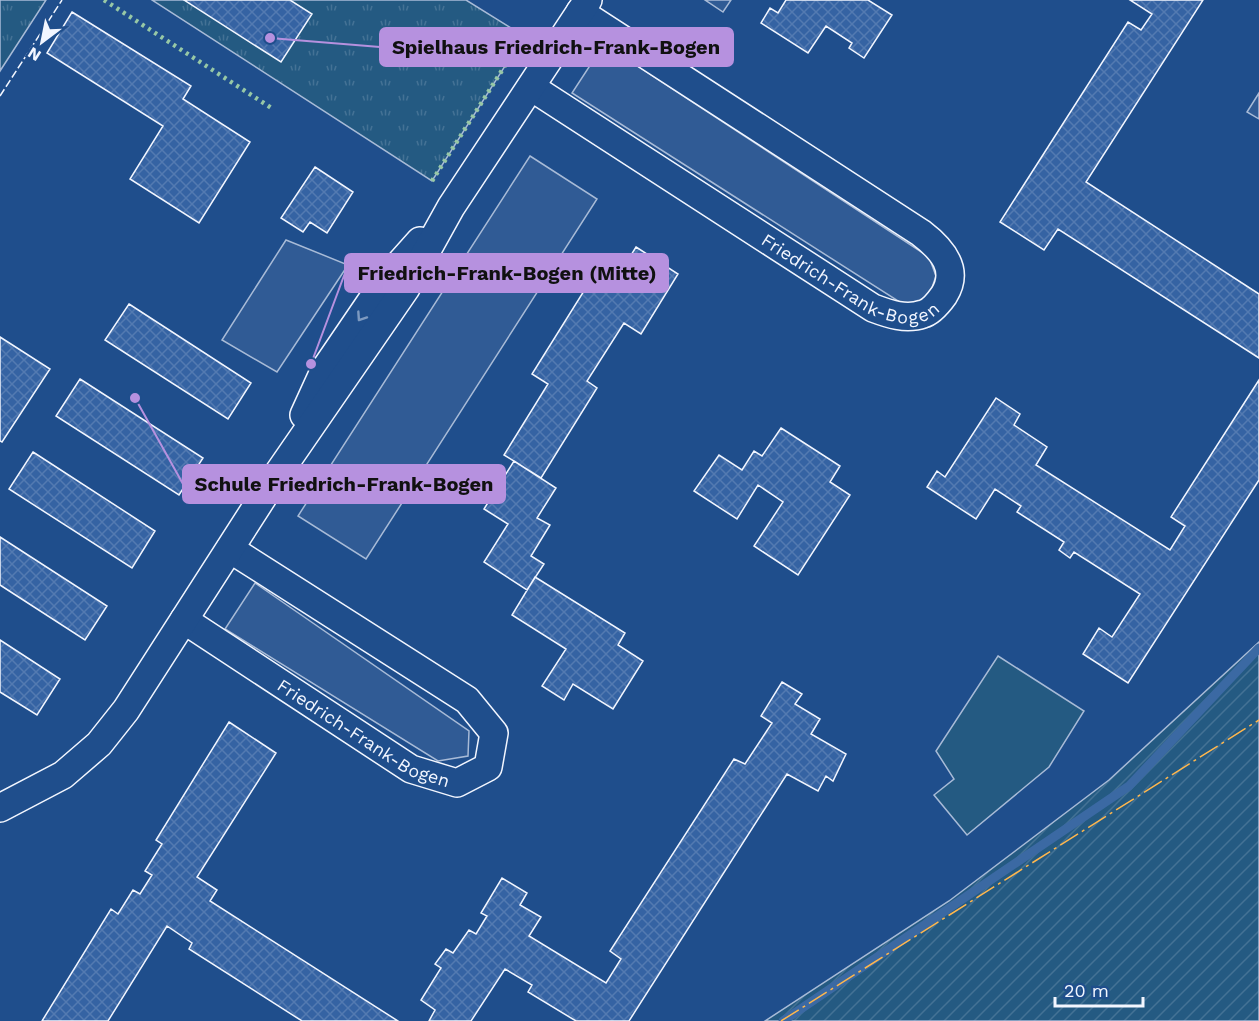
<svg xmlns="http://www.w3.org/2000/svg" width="1259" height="1021" viewBox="0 0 1259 1021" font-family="'Work Sans',sans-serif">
  <defs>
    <pattern id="grass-tufts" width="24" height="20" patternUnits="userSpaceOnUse" patternTransform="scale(1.5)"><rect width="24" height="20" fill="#245a82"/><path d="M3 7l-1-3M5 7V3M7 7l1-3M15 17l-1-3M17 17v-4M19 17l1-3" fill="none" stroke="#447295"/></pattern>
    <pattern id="garden-furrows" width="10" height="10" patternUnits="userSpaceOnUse" patternTransform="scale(1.5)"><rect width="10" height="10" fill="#245a82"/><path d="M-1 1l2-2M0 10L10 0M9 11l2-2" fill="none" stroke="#447295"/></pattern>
    <pattern id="building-cross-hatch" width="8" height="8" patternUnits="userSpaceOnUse" patternTransform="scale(1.5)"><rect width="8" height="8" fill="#3563a3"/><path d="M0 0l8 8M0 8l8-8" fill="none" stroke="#537ab1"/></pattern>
  </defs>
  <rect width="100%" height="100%" fill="#1f4e8c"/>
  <path fill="url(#grass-tufts)" stroke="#a8bbd7" stroke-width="1.5" d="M0 0H46L0 71Z
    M152 0H466L524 36 432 181Z"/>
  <path fill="url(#garden-furrows)" stroke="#a8bbd7" stroke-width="1.5" d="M1259 642V1021H765L949 901 1109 780Z"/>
  <path fill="#245a82" stroke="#a8bbd7" stroke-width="1.5" d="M998 656 1084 711 1049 767 967 835 934 795 954 779 936 751Z"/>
  <path fill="#305b95" stroke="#a8bbd7" stroke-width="1.5" d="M705 0H731L723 12Z
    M604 44 929 257 936 276 927 302 909 308 572 93Z
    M1259 93V119L1247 112Z
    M530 156 597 199 366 559 298 516Z
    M286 240 348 265 277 372 222 340Z
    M255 583 469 731 468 756 438 761 225 629Z"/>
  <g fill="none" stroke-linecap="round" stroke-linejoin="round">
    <path stroke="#3b69a3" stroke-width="9" d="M783 1021 1129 786 1259 648"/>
  </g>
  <path fill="url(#building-cross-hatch)" stroke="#f2f6ff" stroke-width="1.5" d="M184 0H290L312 14 281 62Z
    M786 0H868L892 15 864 58 849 48 852 43 826 26 808 53 761 23 770 8 778 13Z
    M1130 0H1203L1086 182 1259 294V358L1058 229 1044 250 1000 222 1128 22 1141 30 1152 14Z
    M72 12 191 86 183 99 250 142 199 223 130 179 163 126 47 53Z
    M315 167 353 192 327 233 310 222 303 232 281 218Z
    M636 247 678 274 641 334 624 323 587 381 597 388 541 478 504 455 548 384 532 374 592 278 610 289Z
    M129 304 251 383 228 419 105 340Z
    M0 337 50 369 2 442 0 441Z
    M80 379 203 458 179 495 56 416Z
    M1259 380V480L1128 683 1083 654 1099 628 1112 637 1140 594 1074 552 1070 558 1059 550 1064 542 1017 512 1021 506 995 489 976 519 927 487 937 471 945 477 996 398 1020 414 1014 425 1047 447 1036 465 1170 550 1185 526 1171 517Z
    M781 428 840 466 830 482 850 495 798 575 754 546 783 502 758 485 737 519 694 491 719 455 742 470 754 451 762 456Z
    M33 452 155 531 132 568 9 489Z
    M514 461 556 488 537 518 550 525 531 556 544 564 527 590 484 562 508 524 484 509Z
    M0 537 107 606 85 640 0 585Z
    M535 577 625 633 618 645 643 661 613 709 573 684 564 700 542 686 566 649 512 615Z
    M0 640 60 679 37 715 0 692Z
    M782 682 802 694 795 704 820 719 811 734 846 754 833 781 826 776 818 791 787 774 629 1021H576L528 992 532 985 505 969 471 1021H429L435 1010 421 1000 441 968 435 964 446 949 453 953 469 930 476 934 487 916 481 913 502 878 527 893 520 905 541 917 529 936 606 983 621 959 610 951 734 759 745 764 772 723 761 716Z
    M229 722 276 753 197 877 217 890 210 901 398 1021H302L189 949 192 943 167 926 108 1021H42L111 909 118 914 133 890 140 894 152 875 145 871 162 844 156 840Z"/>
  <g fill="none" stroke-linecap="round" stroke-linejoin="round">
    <g stroke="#f2f6ff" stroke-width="30">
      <g id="minor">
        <path id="s1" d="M531 87 873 308C889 314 906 320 923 314 931 312 939 302 944 295 960 269 942 249 921 233L580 12"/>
        <path d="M304 415 325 369 387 278 420 241"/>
        <path id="s2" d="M184 620 411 769 457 783 488 767 494 733 467 700 230 549"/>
        <path d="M0 808 63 775 99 744 126 710 277 475 406 288 451 207 588 0"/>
      </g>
    </g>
    <use href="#minor" stroke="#1f4e8c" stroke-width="27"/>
    <path stroke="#97c8a6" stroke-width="4.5" stroke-dasharray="3 4.5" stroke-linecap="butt" d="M104 0 273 109
      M432 181 506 64"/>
    <path stroke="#f2f6ff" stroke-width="1.5" stroke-dasharray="8 3" stroke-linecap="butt" d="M0 96 62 0"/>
    <path stroke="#ffb74d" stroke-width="1.5" stroke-dasharray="21 4.5 3 4.5" stroke-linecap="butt" d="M781 1021 1259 720"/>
  </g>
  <defs><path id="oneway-chevron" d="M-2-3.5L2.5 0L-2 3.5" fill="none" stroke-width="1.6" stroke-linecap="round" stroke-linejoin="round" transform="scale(1.5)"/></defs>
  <use stroke="#7e9ac0" href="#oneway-chevron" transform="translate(361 317) rotate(124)"/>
  <g text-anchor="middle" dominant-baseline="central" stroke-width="4.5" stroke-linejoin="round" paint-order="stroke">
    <g font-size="18" fill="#f2f6ff" stroke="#1f4e8c">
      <text stroke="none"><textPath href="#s1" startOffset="376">Friedrich-Frank-Bogen</textPath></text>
      <text stroke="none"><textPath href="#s2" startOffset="213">Friedrich-Frank-Bogen</textPath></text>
    </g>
  </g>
  <path fill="none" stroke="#b691df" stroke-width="2" d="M270 38L380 47M311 364L345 273M135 398L183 484"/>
  <g fill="#b691df" stroke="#1f4e8c" stroke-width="2">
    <circle cx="270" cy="38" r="6"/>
    <circle cx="311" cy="364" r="6"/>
    <circle cx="135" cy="398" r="6"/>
  </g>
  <g fill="#b691df" stroke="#b691df" stroke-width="2">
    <rect x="380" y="28" width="353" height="38" rx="6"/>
    <rect x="345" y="254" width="323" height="38" rx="6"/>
    <rect x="183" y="465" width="322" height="38" rx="6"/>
  </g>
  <g font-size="20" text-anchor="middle" font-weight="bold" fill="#111">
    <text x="556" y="54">Spielhaus Friedrich-Frank-Bogen</text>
    <text x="507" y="280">Friedrich-Frank-Bogen (Mitte)</text>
    <text x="344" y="491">Schule Friedrich-Frank-Bogen</text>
  </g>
  <g transform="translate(42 42) rotate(212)" stroke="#1f4e8c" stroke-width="4.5" paint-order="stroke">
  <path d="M0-4.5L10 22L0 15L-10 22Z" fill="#f2f6ff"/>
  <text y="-9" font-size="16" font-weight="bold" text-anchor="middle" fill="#f2f6ff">N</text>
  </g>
  <path d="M1055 997v9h88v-9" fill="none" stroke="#f2f6ff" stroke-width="3"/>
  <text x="1064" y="997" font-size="18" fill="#f2f6ff" stroke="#1f4e8c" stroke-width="4.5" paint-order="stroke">20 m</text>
</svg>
